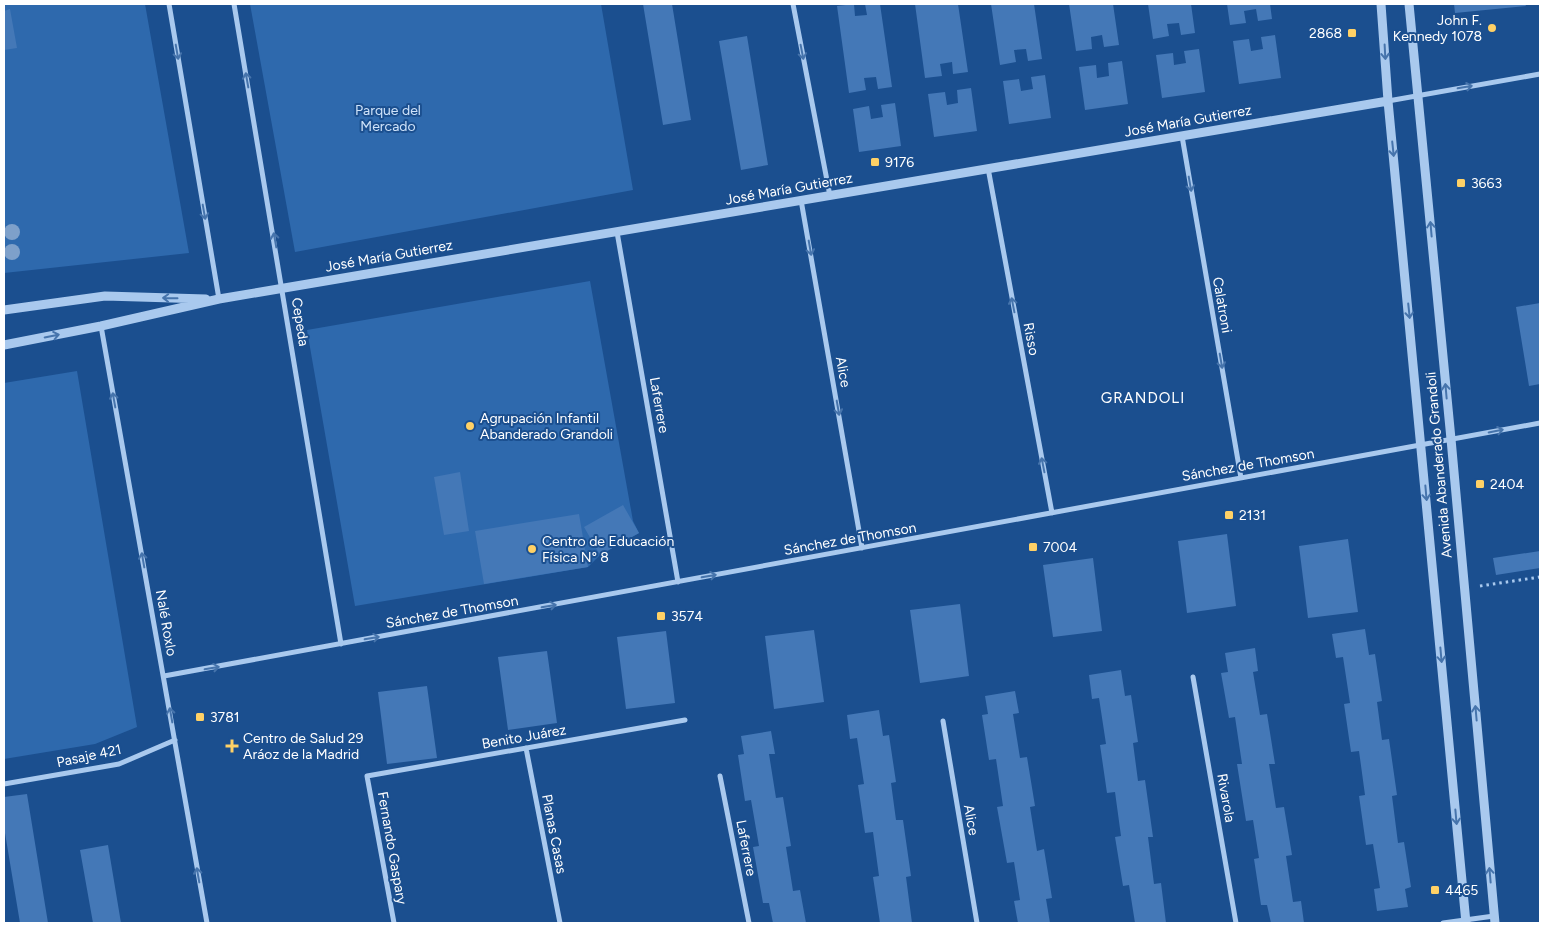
<svg xmlns="http://www.w3.org/2000/svg" width="1544" height="927" viewBox="0 0 1544 927" font-family="Figtree,sans-serif">
  <rect width="100%" height="100%" fill="#1b4f8f"/>
  <path fill="#2e69ad" d="M4 4H145L189 253 4 273Z
    M250 4H601L633 190 295 252Z
    M590 281 633 521 639 533 600 555 588 567 355 606 307 330Z
    M77 371 137 727 95 744 4 759V383Z"/>
  <path fill="#4478b7" d="M643 4H672L691 120 663 125Z
    M854 4 855 16 867 15 865 4H880L892 87 878 89 876 77 864 78 866 90 849 93 837 6Z
    M915 4H958L968 72 953 74 952 62 940 64 942 76 925 78Z
    M991 4H1034L1042 59 1028 61 1026 49 1014 50 1016 62 1000 65Z
    M1069 4H1113L1119 45 1104 47 1102 35 1091 37 1092 49 1076 51Z
    M1148 4H1191L1195 33 1181 35 1179 23 1167 24 1169 36 1153 39Z
    M1227 4H1270L1272 19 1258 21 1256 9 1244 11 1246 23 1230 25Z
    M1454 4H1525L1526 6 1455 13Z
    M10 9 17 48 4 50V11Z
    M1275 35 1281 78 1239 84 1233 41 1249 39 1251 51 1263 49 1261 37Z
    M747 36 768 165 741 170 719 41Z
    M1199 49 1205 92 1162 98 1156 55 1173 53 1174 65 1186 63 1184 51Z
    M1122 61 1128 104 1085 110 1079 67 1096 65 1097 78 1109 76 1108 63Z
    M1045 75 1051 118 1009 124 1003 81 1019 79 1021 91 1033 89 1031 77Z
    M971 88 977 131 934 137 928 94 945 92 947 105 958 103 957 90Z
    M895 103 901 146 859 152 853 109 869 106 871 119 883 117 881 105Z
    M1540 303V384L1529 386 1516 307Z
    M460 472 469 531 444 535 434 477Z
    M623 505 639 533 600 555 584 527Z
    M579 514 588 567 484 584 475 531Z
    M1227 534 1236 606 1187 613 1178 541Z
    M1348 539 1358 612 1308 618 1299 546Z
    M1540 551V568L1496 575 1493 558Z
    M1093 558 1102 631 1053 637 1043 565Z
    M960 604 969 676 920 683 910 610Z
    M1365 629 1369 655 1375 654 1382 701 1377 702 1382 740 1389 739 1397 795 1392 796 1398 843 1404 842 1411 887 1405 889 1408 907 1377 911 1374 889 1380 888 1373 844 1366 845 1359 796 1365 795 1359 751 1351 752 1344 704 1350 703 1343 657 1336 658 1332 634Z
    M814 630 824 702 774 709 765 636Z
    M666 631 675 703 626 709 617 637Z
    M1255 648 1258 671 1253 672 1260 715 1267 714 1275 764H1269L1276 808 1284 807 1292 855 1286 856 1293 902 1301 901 1304 923H1271L1267 905H1261L1254 859 1259 858 1253 820 1246 821 1237 764H1242L1235 717 1229 718 1221 673 1228 672 1225 653Z
    M547 651 557 723 508 730 498 657Z
    M1121 670 1125 696 1131 695 1138 742 1133 743 1138 781 1145 780 1153 837H1148L1154 884 1161 883 1166 923H1135L1129 885 1123 886 1115 837 1121 836 1115 792 1107 793 1100 745 1106 744 1099 698 1092 699 1089 675Z
    M427 686 437 758 387 764 378 692Z
    M1015 691 1019 713 1013 714 1020 758 1027 757 1035 806 1030 807 1037 851 1044 849 1052 898 1046 899 1050 923H1018L1014 901 1020 900 1014 862 1007 863 997 807 1003 806 996 759 989 760 982 715 988 714 985 696Z
    M879 710 883 736 889 735 896 782 891 783 896 820H903L911 876 906 877 912 923H880L873 877 879 876 873 832 865 833 858 785 864 784 857 738 850 739 847 715Z
    M771 731 775 754H769L776 798 783 797 791 846 786 847 793 891 800 890 806 923H773L769 903H763L753 847 759 846 751 800 745 801 738 755 744 754 741 736Z
    M27 794 48 923H20L4 827V797Z
    M108 845 121 923H93L80 850Z"/>
  <g fill="none" stroke-linecap="round" stroke-linejoin="round">
    <path stroke="#a9c9ee" stroke-width="3" stroke-dasharray="2.5 4" stroke-linecap="butt" d="M1480 586 1540 577"/>
    <path stroke="#a9c9ee" stroke-width="5" d="M169 4 219 299
      M234 4 341 644
      M793 4 830 196
      M1388 101 1540 74
      M1182 136 1241 478
      M988 168 1052 513
      M801 200 862 548
      M617 232 678 582
      M101 326 207 923
      M164 676 1540 423
      M1193 677 1236 923
      M943 721 977 923
      M526 748 560 923
      M720 776 749 923
      M4 784 119 764 175 740
      M394 923 367 776 685 720
      M1443 923 1494 916"/>
    <path stroke="#a9c9ee" stroke-width="9" d="M1381 4 1388 101 1466 923
      M1409 4 1451 439 1495 923
      M4 310 105 296 206 299
      M4 345 101 326 219 299 1388 101"/>
  </g>
  <g fill="#7ea0ca">
    <circle cx="12" cy="232" r="8"/>
    <circle cx="12" cy="252" r="8"/>
  </g>
  <defs><path id="oneway-shaft" d="M-6 0H5M1.5-3L5.5 0L1.5 3" fill="none" stroke-width="1.6" stroke-linecap="round" stroke-linejoin="round" transform="scale(1.25)"/></defs>
  <g stroke="#4674ac">
    <use href="#oneway-shaft" transform="translate(177 52) rotate(80)"/>
    <use href="#oneway-shaft" transform="translate(802 52) rotate(79)"/>
    <use href="#oneway-shaft" transform="translate(1385 52) rotate(87)"/>
    <use href="#oneway-shaft" transform="translate(247 80) rotate(-100)"/>
    <use href="#oneway-shaft" transform="translate(1465 87) rotate(-10)"/>
    <use href="#oneway-shaft" transform="translate(1393 149) rotate(84)"/>
    <use href="#oneway-shaft" transform="translate(1190 184) rotate(80)"/>
    <use href="#oneway-shaft" transform="translate(204 212) rotate(80)"/>
    <use href="#oneway-shaft" transform="translate(1431 229) rotate(-95)"/>
    <use href="#oneway-shaft" transform="translate(275 240) rotate(-100)"/>
    <use href="#oneway-shaft" transform="translate(810 248) rotate(80)"/>
    <use href="#oneway-shaft" transform="translate(170 298) rotate(-179)"/>
    <use href="#oneway-shaft" transform="translate(1013 305) rotate(-101)"/>
    <use href="#oneway-shaft" transform="translate(1409 311) rotate(84)"/>
    <use href="#oneway-shaft" transform="translate(52 336) rotate(-11)"/>
    <use href="#oneway-shaft" transform="translate(1221 361) rotate(80)"/>
    <use href="#oneway-shaft" transform="translate(1446 391) rotate(-95)"/>
    <use href="#oneway-shaft" transform="translate(114 400) rotate(-100)"/>
    <use href="#oneway-shaft" transform="translate(838 408) rotate(80)"/>
    <use href="#oneway-shaft" transform="translate(1496 431) rotate(-11)"/>
    <use href="#oneway-shaft" transform="translate(1043 465) rotate(-101)"/>
    <use href="#oneway-shaft" transform="translate(1426 493) rotate(85)"/>
    <use href="#oneway-shaft" transform="translate(143 560) rotate(-100)"/>
    <use href="#oneway-shaft" transform="translate(709 576) rotate(-10)"/>
    <use href="#oneway-shaft" transform="translate(549 606) rotate(-10)"/>
    <use href="#oneway-shaft" transform="translate(372 638) rotate(-10)"/>
    <use href="#oneway-shaft" transform="translate(1441 655) rotate(85)"/>
    <use href="#oneway-shaft" transform="translate(212 668) rotate(-10)"/>
    <use href="#oneway-shaft" transform="translate(1476 713) rotate(-95)"/>
    <use href="#oneway-shaft" transform="translate(171 715) rotate(-100)"/>
    <use href="#oneway-shaft" transform="translate(1456 817) rotate(85)"/>
    <use href="#oneway-shaft" transform="translate(198 875) rotate(-100)"/>
    <use href="#oneway-shaft" transform="translate(1490 875) rotate(-95)"/>
  </g>
  <g fill="#ffd166" stroke="#1b4f8f" stroke-width="2">
    <circle cx="1492" cy="28" r="5"/>
    <rect x="1347" y="28" width="10" height="10" rx="2.5"/>
    <rect x="870" y="157" width="10" height="10" rx="2.5"/>
    <rect x="1456" y="178" width="10" height="10" rx="2.5"/>
    <circle cx="470" cy="426" r="5"/>
    <rect x="1475" y="479" width="10" height="10" rx="2.5"/>
    <rect x="1224" y="510" width="10" height="10" rx="2.5"/>
    <rect x="1028" y="542" width="10" height="10" rx="2.5"/>
    <circle cx="532" cy="549" r="5"/>
    <rect x="656" y="611" width="10" height="10" rx="2.5"/>
    <rect x="195" y="712" width="10" height="10" rx="2.5"/>
    <path d="M229.5 738.5h5v5h5v5h-5v5h-5v-5h-5v-5h5z"/>
    <rect x="1430" y="885" width="10" height="10" rx="2.5"/>
  </g>
  <g text-anchor="middle" dominant-baseline="central" stroke-width="4" stroke-linejoin="round" paint-order="stroke">
    <g font-size="14" fill="#fff" stroke="#1b4f8f" text-anchor="start">
      <text x="1482" y="20" text-anchor="end">John F.<tspan x="1482" dy="16">Kennedy 1078</tspan></text>
      <text x="1342" y="33" text-anchor="end">2868</text>
      <text x="885" y="162">9176</text>
      <text x="1471" y="183">3663</text>
      <text x="480" y="418">Agrupación Infantil<tspan x="480" dy="16">Abanderado Grandoli</tspan></text>
      <text x="1490" y="484">2404</text>
      <text x="1239" y="515">2131</text>
      <text x="542" y="541">Centro de Educación<tspan x="542" dy="16">Física N° 8</tspan></text>
      <text x="1043" y="547">7004</text>
      <text x="671" y="616">3574</text>
      <text x="210" y="717">3781</text>
      <text x="243" y="738">Centro de Salud 29<tspan x="243" dy="16">Aráoz de la Madrid</tspan></text>
      <text x="1445" y="890">4465</text>
    </g>
    <g font-size="14" fill="#cfe3fa" stroke="#1b4f8f">
      <text x="388" y="110">Parque del<tspan x="388" dy="16">Mercado</tspan></text>
    </g>
    <g font-size="14" fill="#fff" stroke="#1b4f8f">
      <text transform="translate(1188 121) rotate(-10)">José María Gutierrez</text>
      <text transform="translate(789 189) rotate(-10)">José María Gutierrez</text>
      <text transform="translate(389 256) rotate(-10)">José María Gutierrez</text>
      <text transform="translate(1222 305) rotate(80)">Calatroni</text>
      <text transform="translate(300 322) rotate(81)">Cepeda</text>
      <text transform="translate(1031 339) rotate(79)">Risso</text>
      <text transform="translate(843 372) rotate(80)">Alice</text>
      <text transform="translate(659 405) rotate(80)">Laferrere</text>
      <text transform="translate(1248 465) rotate(-10)">Sánchez de Thomson</text>
      <text transform="translate(1439 465) rotate(-95)">Avenida Abanderado Grandoli</text>
      <text transform="translate(850 539) rotate(-10)">Sánchez de Thomson</text>
      <text transform="translate(452 612) rotate(-10)">Sánchez de Thomson</text>
      <text transform="translate(166 623) rotate(80)">Nalé Roxlo</text>
      <text transform="translate(524 737) rotate(-10)">Benito Juárez</text>
      <text transform="translate(89 756) rotate(-12)">Pasaje 421</text>
      <text transform="translate(1226 798) rotate(80)">Rivarola</text>
      <text transform="translate(971 820) rotate(80)">Alice</text>
      <text transform="translate(554 834) rotate(79)">Planas Casas</text>
      <text transform="translate(392 848) rotate(80)">Fernando Gaspary</text>
      <text transform="translate(746 848) rotate(79)">Laferrere</text>
    </g>
    <g font-size="15" letter-spacing="1" fill="#fff" stroke="#1b4f8f">
      <text x="1143" y="398">GRANDOLI</text>
    </g>
  </g>
  <rect width="1544" height="927" fill="none" stroke="#ffffff" stroke-width="10"/>
</svg>
